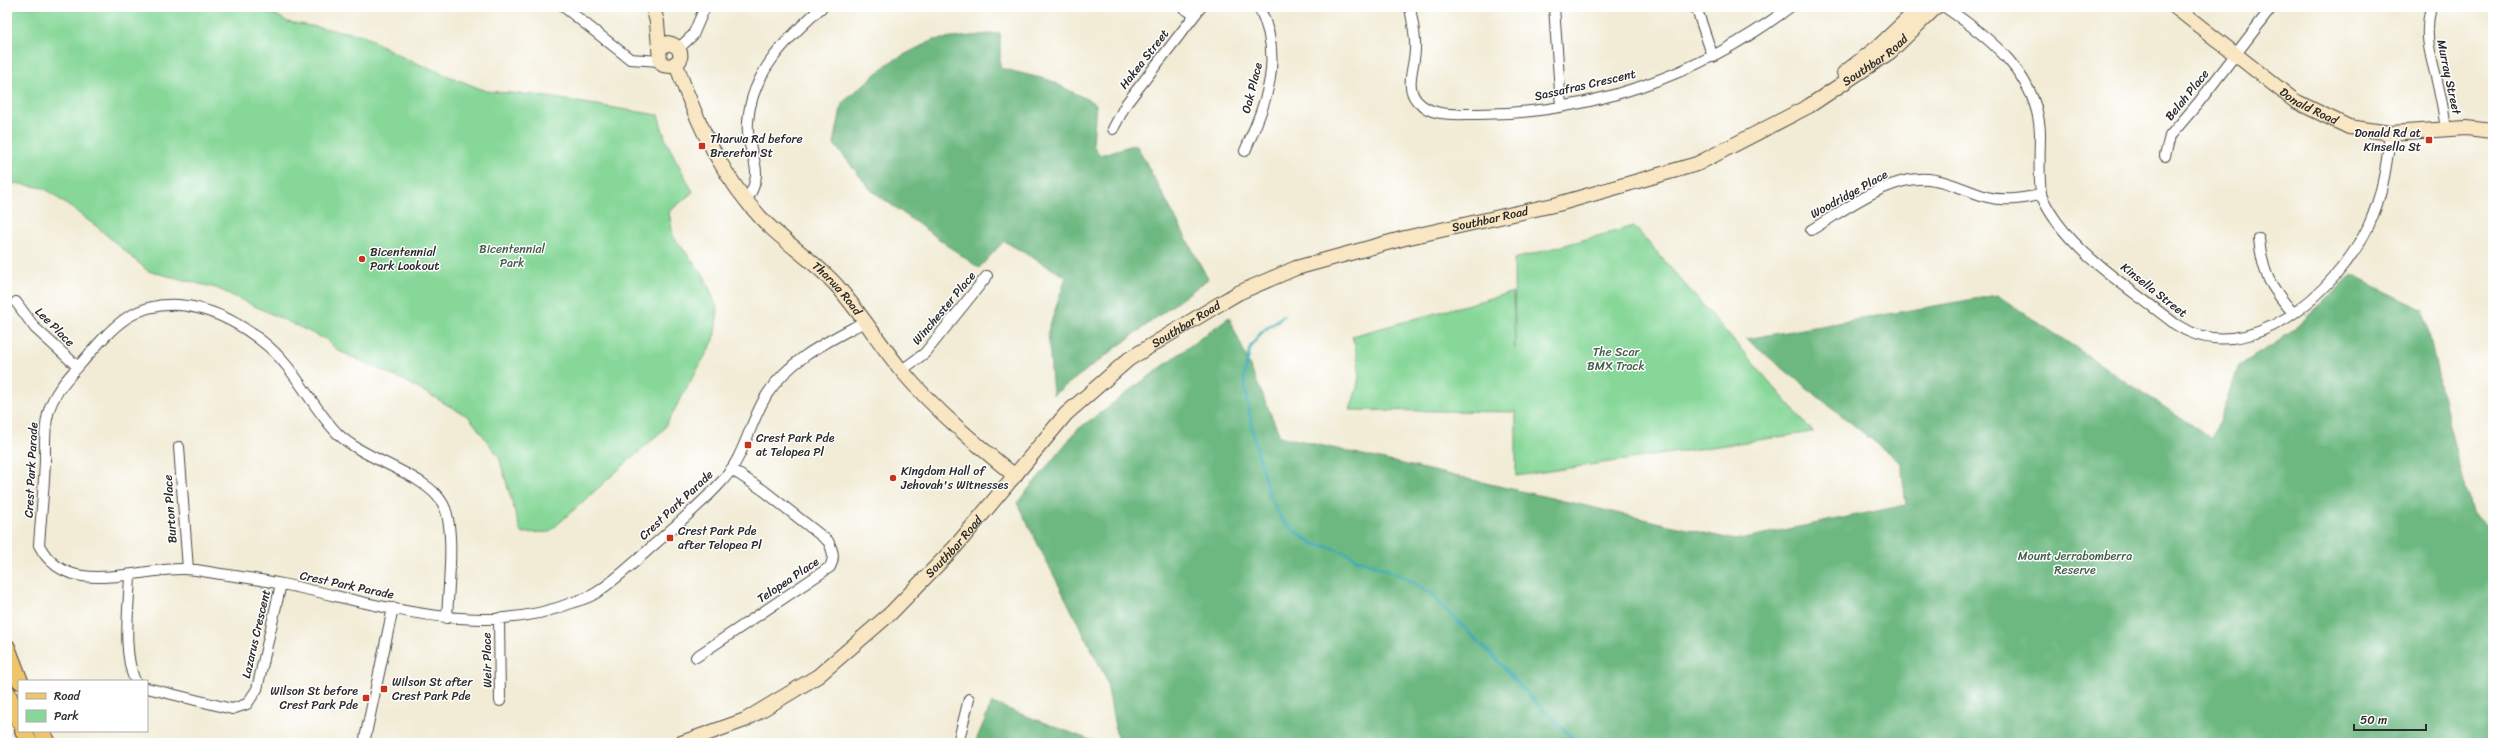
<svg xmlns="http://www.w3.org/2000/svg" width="2500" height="750" viewBox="0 0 2500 750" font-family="Sriracha,sans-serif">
  <rect width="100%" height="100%" fill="#fff"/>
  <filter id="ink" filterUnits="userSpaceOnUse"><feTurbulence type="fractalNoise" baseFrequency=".025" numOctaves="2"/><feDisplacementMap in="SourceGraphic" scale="8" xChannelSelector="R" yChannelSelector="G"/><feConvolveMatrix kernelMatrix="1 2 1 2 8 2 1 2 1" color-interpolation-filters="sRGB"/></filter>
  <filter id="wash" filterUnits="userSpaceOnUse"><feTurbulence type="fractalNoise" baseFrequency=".012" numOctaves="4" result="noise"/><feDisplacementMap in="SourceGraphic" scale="16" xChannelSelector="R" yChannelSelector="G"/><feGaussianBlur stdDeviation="0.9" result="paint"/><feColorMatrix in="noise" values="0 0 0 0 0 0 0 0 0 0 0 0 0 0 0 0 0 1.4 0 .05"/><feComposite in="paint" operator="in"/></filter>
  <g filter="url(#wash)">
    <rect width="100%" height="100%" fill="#f2ecd6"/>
    <path fill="#86d798" stroke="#588162" d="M7 7H263L288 22 363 35 404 58 486 91 535 95 658 115 666 141 693 192 669 212 673 236 704 276 718 310 714 340 663 430 549 532 521 533 499 457 469 417 405 381 339 351 325 339 216 288 148 271 96 226 44 188 13 183 7 185Z
      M1634 226 1813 432 1516 476V412L1350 410C1361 378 1362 370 1352 336L1513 292 1515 349 1514 259Z"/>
    <path fill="#6cb880" stroke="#4c7256" d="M1000 33V68L1049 80 1096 104 1093 145 1100 155 1136 144 1208 279 1053 395 1048 331 1066 277 1004 241 979 268 871 190 834 144 842 103 890 62 933 40Z
      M2352 275 2424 310 2449 426 2472 512 2493 532V743H1118L1106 678 1017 503 1077 430 1229 317 1280 436 1735 540 1906 505 1901 463 1746 339 1997 295 2212 439 2239 366 2290 333Z
      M992 703 1098 743H975Z"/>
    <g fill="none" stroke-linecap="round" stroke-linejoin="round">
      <path stroke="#3aabb5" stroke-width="3" d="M1283 316 1262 332 1250 348 1244 378 1252 429 1269 496 1284 523 1313 544 1337 549 1357 559 1386 569 1406 578 1429 593 1495 658 1532 699 1567 732 1576 743"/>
    </g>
  </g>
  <g filter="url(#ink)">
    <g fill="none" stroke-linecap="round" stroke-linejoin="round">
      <g stroke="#494845" stroke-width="12">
        <path id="street" d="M564 7 630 59 660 61
          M1182 7 1195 15
          M1410 7C1412 21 1416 35 1415 49 1415 66 1404 86 1417 101 1431 117 1455 114 1474 114 1587 115 1701 75 1790 7
          M1554 7 1561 106
          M1696 7 1713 57
          M1945 7C1989 37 2038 75 2040 133 2040 147 2038 186 2042 197 2067 251 2129 287 2175 324 2248 372 2337 291 2368 227 2382 197 2387 166 2390 133
          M2431 7C2422 41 2434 62 2440 95 2443 106 2444 117 2446 129
          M679 48 693 35 705 7
          M1113 129 1126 104 1201 7
          M1245 151C1266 102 1285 59 1259 7
          M2165 156 2170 136 2199 102 2272 7
          M746 201C769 167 745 156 748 122 751 72 787 39 822 7
          M1811 230C1845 210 1894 171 1935 180 1953 183 1969 192 1987 197 2005 202 2024 198 2041 195
          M2259 239C2263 275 2270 286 2293 313
          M16 302 35 328 78 367
          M902 370 925 353 987 276
          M179 447 188 569
          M130 575C129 608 122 650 135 681
          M447 618C448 590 456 527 443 504 427 474 366 461 338 434 310 405 295 367 263 342 226 312 172 290 128 317 111 328 97 345 84 360 70 376 53 392 48 414 44 429 45 444 45 460 44 488 41 516 39 545 69 604 146 562 196 570 225 575 254 578 282 584 377 603 479 641 574 602 581 600 590 597 596 593 617 579 637 560 656 543 679 522 703 503 723 480 745 456 750 420 768 393 791 358 829 341 864 322
          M499 618 500 701
          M696 657 830 567C835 557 833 551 828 541L763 490 731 469
          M147 688 232 709 247 704 257 689 281 584
          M364 743 393 608
          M958 743 969 699"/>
      </g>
      <g stroke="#494845" stroke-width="16">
        <g id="secondary">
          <path d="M653 7 657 22 660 61 663 65 671 66 680 60C682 50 677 45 668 43L659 49"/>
          <path id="s1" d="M2175 7 2295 101 2349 127 2390 133 2466 128 2493 131"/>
          <path id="s2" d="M676 64C695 119 721 176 762 219 785 243 816 262 838 287 861 314 880 344 902 371 935 410 976 444 1015 476"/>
          <path d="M1844 73 1879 46 1920 7"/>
          <path id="s3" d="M681 743 745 720 818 676 891 613 955 547 1066 414 1129 359 1216 306 1238 293 1296 268 1405 238 1558 204 1697 164 1809 106 1890 52 1936 7"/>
        </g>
      </g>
      <g stroke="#494845" stroke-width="18">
        <path id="primary" d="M7 647 20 681
          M7 692 19 721
          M23 731 30 743
          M42 731 48 743"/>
      </g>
      <use href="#street" stroke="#fff" stroke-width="10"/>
      <use href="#secondary" stroke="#f9e7c3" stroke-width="14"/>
      <use href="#primary" stroke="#f0c469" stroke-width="16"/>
    </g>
  </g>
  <g fill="#c8321e" stroke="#fff" stroke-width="1.5">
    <rect x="2425" y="136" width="8" height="8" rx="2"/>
    <rect x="698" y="142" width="8" height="8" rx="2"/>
    <circle cx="362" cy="259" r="4"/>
    <rect x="744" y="441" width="8" height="8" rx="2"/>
    <circle cx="893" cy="478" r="4"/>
    <rect x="666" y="534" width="8" height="8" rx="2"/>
    <rect x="380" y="685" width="8" height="8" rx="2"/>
    <rect x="362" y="694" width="8" height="8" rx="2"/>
  </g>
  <g text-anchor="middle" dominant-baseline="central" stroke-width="3" stroke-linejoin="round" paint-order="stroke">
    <g font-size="12" fill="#2b2b2b" stroke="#fff">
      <text transform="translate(1144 59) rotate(-52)">Hakea Street</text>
      <text stroke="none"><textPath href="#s3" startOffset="1410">Southbar Road</textPath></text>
      <text transform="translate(2449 77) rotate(78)">Murray Street</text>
      <text transform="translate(1585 85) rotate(-13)">Sassafras Crescent</text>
      <text transform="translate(1252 88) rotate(-76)">Oak Place</text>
      <text transform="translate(2187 95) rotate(-51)">Belah Place</text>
      <text stroke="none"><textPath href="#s1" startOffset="167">Donald Road</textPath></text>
      <text transform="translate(1849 194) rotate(-29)">Woodridge Place</text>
      <text stroke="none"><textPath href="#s3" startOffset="989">Southbar Road</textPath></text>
      <text stroke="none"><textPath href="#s2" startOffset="281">Tharwa Road</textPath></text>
      <text transform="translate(2154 290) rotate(38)">Kinsella Street</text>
      <text transform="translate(944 308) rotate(-50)">Winchester Place</text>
      <text stroke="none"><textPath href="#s3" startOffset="665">Southbar Road</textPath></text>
      <text transform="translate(55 327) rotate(45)">Lee Place</text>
      <text transform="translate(31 470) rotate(-87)">Crest Park Parade</text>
      <text transform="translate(676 505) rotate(-43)">Crest Park Parade</text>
      <text transform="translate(170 509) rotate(-94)">Burton Place</text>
      <text stroke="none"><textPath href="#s3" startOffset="341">Southbar Road</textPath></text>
      <text transform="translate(788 580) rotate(-34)">Telopea Place</text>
      <text transform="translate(347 585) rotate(12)">Crest Park Parade</text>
      <text transform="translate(256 634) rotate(-77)">Lazarus Crescent</text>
      <text transform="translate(487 660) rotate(-91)">Weir Place</text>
    </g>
    <g font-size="12" fill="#2b2b2b" stroke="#fff" text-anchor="start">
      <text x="2421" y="133" text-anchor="end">Donald Rd at<tspan x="2421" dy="14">Kinsella St</tspan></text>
      <text x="710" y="139">Tharwa Rd before<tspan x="710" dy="14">Brereton St</tspan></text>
      <text x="370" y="252">Bicentennial<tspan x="370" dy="14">Park Lookout</tspan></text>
      <text x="756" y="438">Crest Park Pde<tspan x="756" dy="14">at Telopea Pl</tspan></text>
      <text x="901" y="471">Kingdom Hall of<tspan x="901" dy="14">Jehovah's Witnesses</tspan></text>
      <text x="678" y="531">Crest Park Pde<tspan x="678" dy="14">after Telopea Pl</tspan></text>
      <text x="392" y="682">Wilson St after<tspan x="392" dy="14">Crest Park Pde</tspan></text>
      <text x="358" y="691" text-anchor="end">Wilson St before<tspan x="358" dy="14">Crest Park Pde</tspan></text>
    </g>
    <g font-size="12" fill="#465f4c" stroke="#fff">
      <text x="512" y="249">Bicentennial<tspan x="512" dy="14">Park</tspan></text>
      <text x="1616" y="352">The Scar<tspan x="1616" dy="14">BMX Track</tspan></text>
      <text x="2075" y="556">Mount Jerrabomberra<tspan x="2075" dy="14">Reserve</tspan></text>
    </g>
  </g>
  <rect width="2500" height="750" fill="none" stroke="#fff" stroke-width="24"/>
  <rect x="18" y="680" width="130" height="52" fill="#ffffff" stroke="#aaaaaa"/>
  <rect x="26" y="693" width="20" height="6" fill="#f0c469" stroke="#aaaaaa"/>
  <text x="54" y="700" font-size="12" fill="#2b2b2b">Road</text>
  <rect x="26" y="710" width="20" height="12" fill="#86d798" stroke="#aaaaaa"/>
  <text x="54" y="720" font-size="12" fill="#2b2b2b">Park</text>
  <path d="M2354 724v6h72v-6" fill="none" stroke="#2b2b2b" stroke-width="2"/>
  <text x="2360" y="724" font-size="12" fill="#2b2b2b" stroke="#ffffff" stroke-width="3" paint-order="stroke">50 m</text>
</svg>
